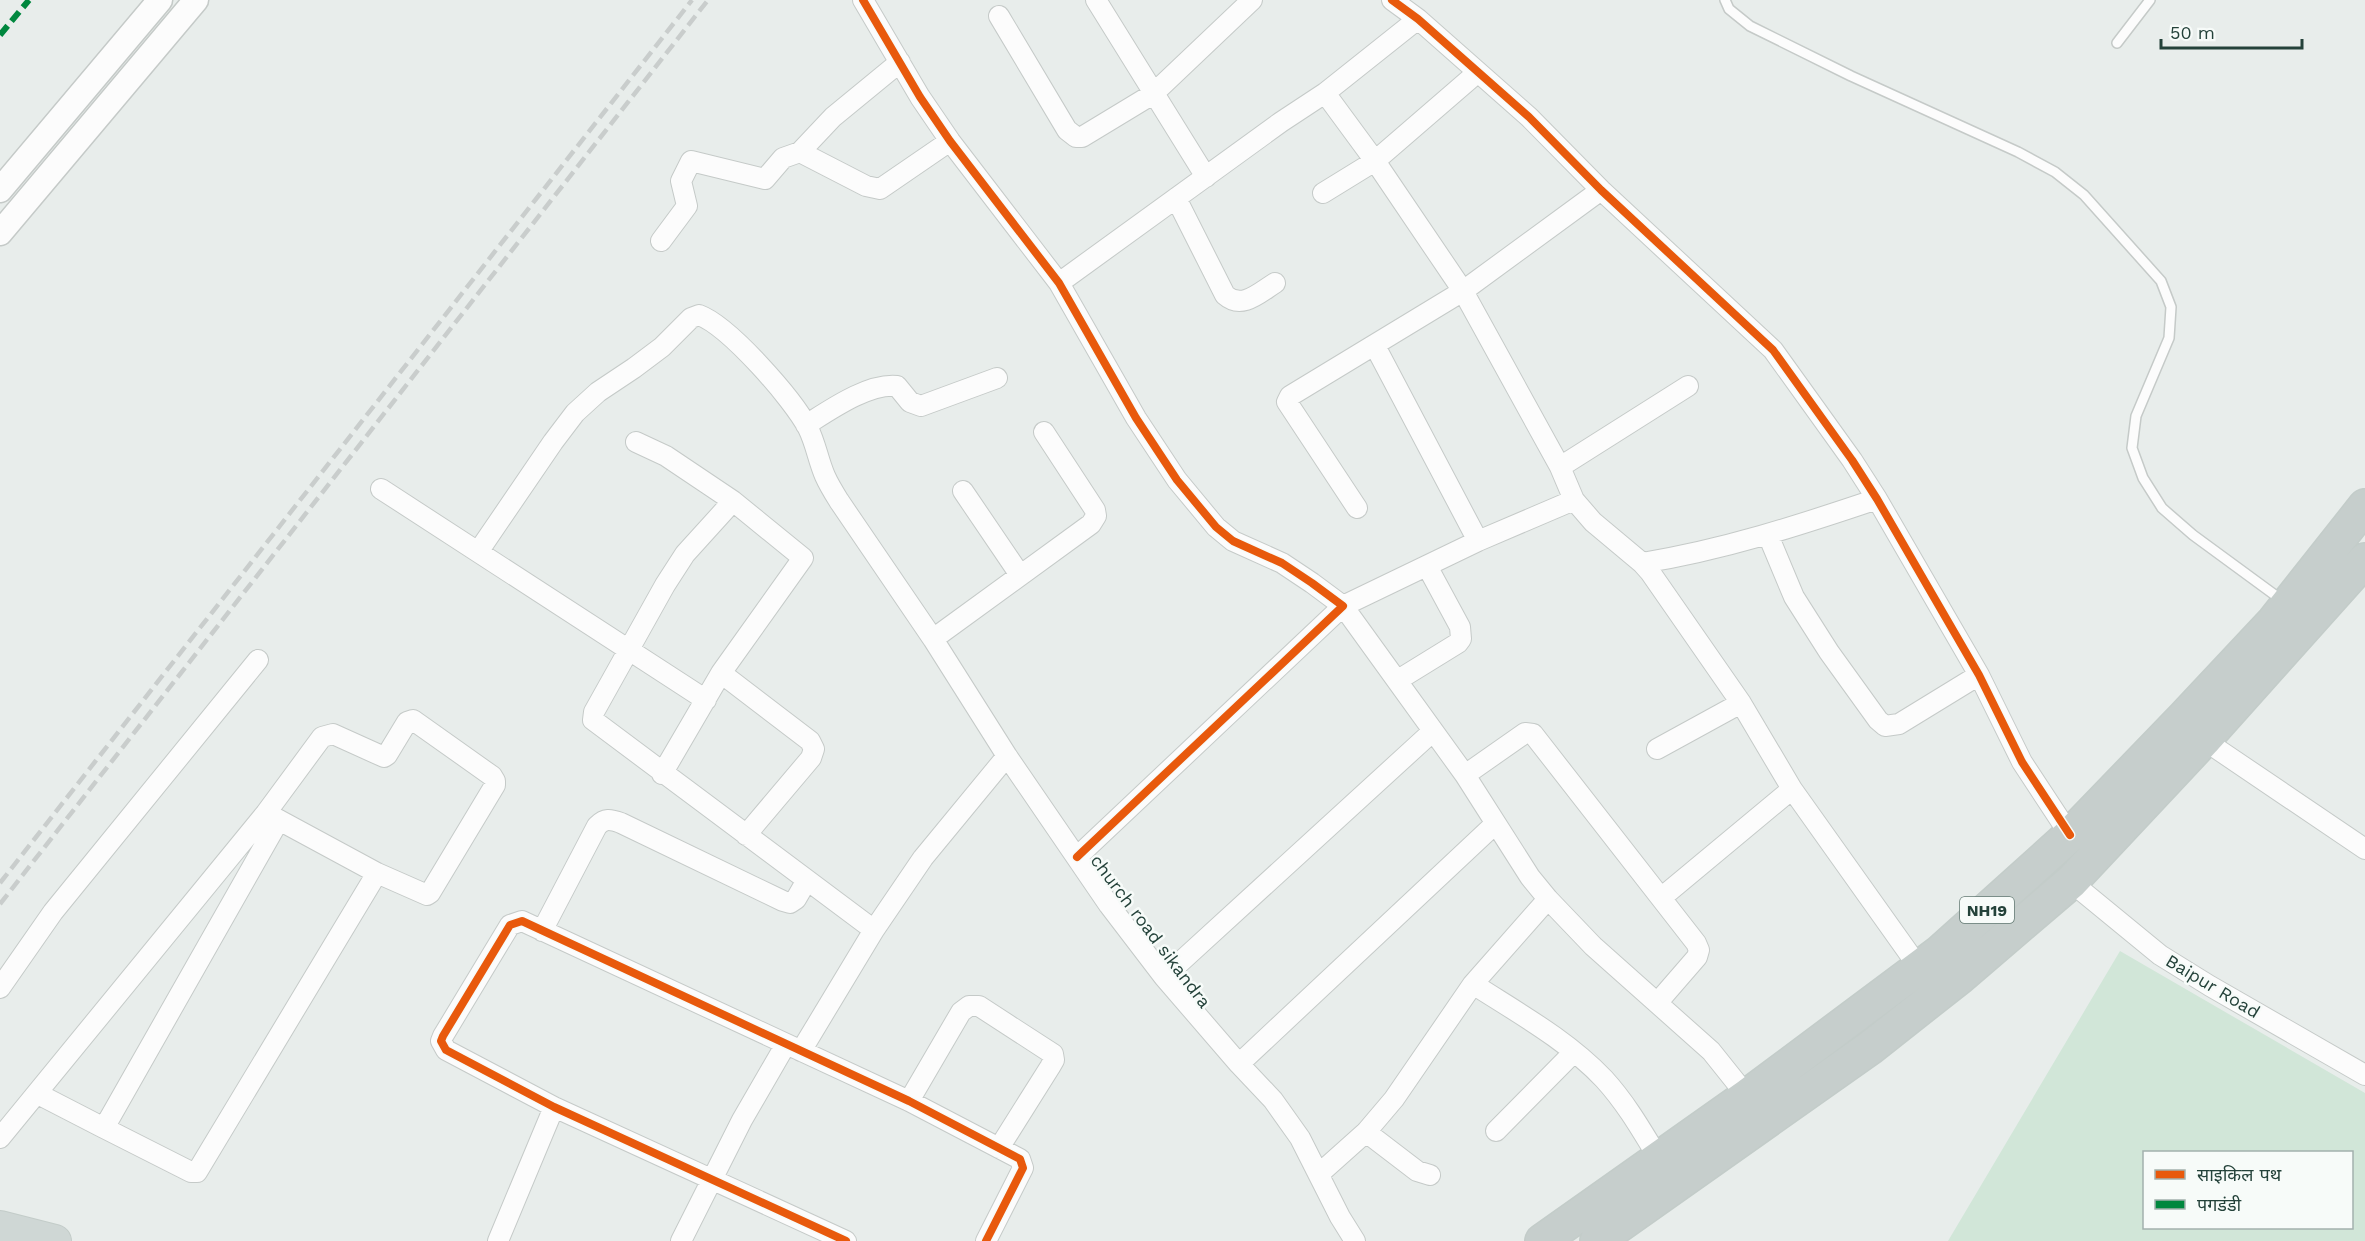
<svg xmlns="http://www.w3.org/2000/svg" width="2365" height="1241" viewBox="0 0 2365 1241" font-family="'Work Sans','Noto Sans Devanagari',sans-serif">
  <rect width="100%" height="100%" fill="#e8edeb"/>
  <path fill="#d1e6d8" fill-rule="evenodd" d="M2120 951 2365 1093V1241H1948ZM2144 1152H2352V1228H2144Z"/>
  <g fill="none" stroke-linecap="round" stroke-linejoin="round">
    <g stroke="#c5cac8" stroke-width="12">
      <path id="service" d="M1725 0 1729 9 1750 26 1851 76 2018 152 2055 172 2084 195 2161 281 2171 307 2169 338 2136 416 2132 448 2143 478 2162 508 2193 535 2283 601
        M2117 43 2150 0"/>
    </g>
    <g stroke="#c5cac8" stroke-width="22">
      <path id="minor" d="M863 0 920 97 950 141 1059 283 1136 418 1177 480 1216 527 1233 541 1282 563 1312 583 1343 606 1077 857
        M1096 0 1206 177
        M1392 0 1418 19 1529 117 1601 190 1773 350 1852 460 1877 499 1979 675 2022 762 2070 835
        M999 16 1067 130 1076 137H1082L1153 94 1252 0
        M1325 93 1375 161 1463 291 1560 467 1574 500 1593 522 1642 563 1650 572 1741 703 1792 789 1920 969
        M800 152 833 117 900 62
        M1323 193 1375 161 1478 72
        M1176 198 1225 295C1242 310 1259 293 1275 283
        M661 241 687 206 681 181 691 161 765 179 783 158 800 152 866 186 880 189 950 141
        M1059 283 1281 122 1325 93 1418 19
        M1375 346 1478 541
        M806 425C830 410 868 383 897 386L910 402 921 406 997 378
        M636 442 666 456 733 501 685 554 665 585 594 712 593 720 874 930
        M1560 467 1688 386
        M381 489 706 700
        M963 491 1020 575
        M1574 500 1478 541 1343 606 1465 775 1530 877 1548 899 1593 946 1711 1051 1747 1096
        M1357 508 1287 402 1290 396 1463 291 1601 190
        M1768 535 1794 597 1829 652 1878 720 1885 726 1899 724 1979 675
        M478 552 553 442 575 413 598 392 634 368 662 347 691 318 699 315C729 326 793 399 808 428 816 444 818 460 825 476 829 485 834 493 839 501L933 639 1007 756
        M1642 563C1723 550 1800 525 1877 499
        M933 639 1091 524 1096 516 1095 510 1044 432
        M721 673 810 741 814 749 811 758 746 835
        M1398 680 1458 643 1461 639 1460 627 1427 566
        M2204 740 2365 849
        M1657 749 1741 703
        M662 774 721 673 803 558 733 501
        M1465 775 1525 733 1533 734 1696 943 1699 950 1697 957 1658 1002
        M279 820 104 1128 191 1172H197L377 873
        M2071 882 2160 955 2210 986 2365 1075
        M1661 898 1792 789
        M542 931 597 826C605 818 610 819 621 823L783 901 790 903 796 899 807 880
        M1164 977 1432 732
        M1473 984C1518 1013 1567 1040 1604 1079 1626 1103 1642 1131 1659 1159
        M0 988 53 912 258 660
        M801 1051 874 930 923 858 1007 756 1109 905 1164 977 1239 1064 1273 1100 1300 1138 1340 1217 1355 1241
        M1239 1064 1495 824
        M38 1094 104 1128
        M909 1101 961 1012 969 1006H979L1053 1054 1054 1060 1050 1067 999 1148
        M1496 1131 1574 1052
        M1366 1132 1417 1171 1430 1175
        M0 1138 266 813 322 737 333 734 384 757 387 755 407 722 413 720 492 776 495 781V785L430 893 427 895 377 873 266 813
        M1319 1174 1366 1132 1394 1099 1473 984 1548 899
        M498 1241 554 1107
        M681 1241 742 1120 786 1044
        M846 1241 554 1107 446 1050 441 1041 443 1036 510 925 522 921 909 1101 1020 1159 1023 1168 986 1241"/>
    </g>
    <g stroke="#c5cac8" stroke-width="27">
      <path id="tertiary" d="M0 190 160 0
        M0 233 196 0"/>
    </g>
    <g stroke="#c3ccc9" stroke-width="34">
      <path id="primary" d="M0 1227 55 1241"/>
    </g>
    <g stroke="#c3ccc9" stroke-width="36">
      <path id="trunk" d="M1542 1241 1747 1096 1940 952 2070 835 2184 717 2274 621 2365 506
        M1597 1241 1870 1048 1960 977 2071 882 2204 740 2365 560"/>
    </g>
    <use href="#service" stroke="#fcfcfc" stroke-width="9"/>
    <use href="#minor" stroke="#fcfcfc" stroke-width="20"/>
    <use href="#tertiary" stroke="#fcfcfc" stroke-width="24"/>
    <use href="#primary" stroke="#cfd7d5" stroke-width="32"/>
    <use href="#trunk" stroke="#c6cecc" stroke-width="33"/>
    <path stroke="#c9cdcc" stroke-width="4.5" stroke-dasharray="12 6" stroke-linecap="butt" d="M0 883 692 0
      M0 904 708 0"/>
    <path stroke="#00873e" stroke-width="6" stroke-dasharray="12 6" stroke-linecap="butt" d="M0 35 29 0"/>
    <g stroke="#f7fbf9" stroke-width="11">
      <path id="cycleway" d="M863 0 920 97 950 141 1059 283 1136 418 1177 480 1216 527 1233 541 1282 563 1312 583 1343 606 1077 857
        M1392 0 1418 19 1529 117 1601 190 1773 350 1852 460 1877 499 1979 675 2022 762 2070 835
        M846 1241 554 1107 446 1050 441 1041 443 1036 510 925 522 921 909 1101 1020 1159 1023 1168 986 1241"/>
    </g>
    <use href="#cycleway" stroke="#e8590c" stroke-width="8"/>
  </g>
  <g text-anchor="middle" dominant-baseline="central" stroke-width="5" stroke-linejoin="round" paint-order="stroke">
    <rect fill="#f7fbf9" stroke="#637a73" stroke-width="1.5" x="1960" y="897" width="54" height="26" rx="4.5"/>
    <g font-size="16" font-weight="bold" fill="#24423a">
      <text x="1987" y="910">NH19</text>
    </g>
    <g font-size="18" fill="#24423a" stroke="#f7fbf9">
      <text transform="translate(1151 931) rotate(53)">church road sikandra</text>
      <text transform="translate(2213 986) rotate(31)">Baipur Road</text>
    </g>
  </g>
  <rect x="2143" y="1151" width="210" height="78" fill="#f7fbf9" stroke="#a3b1ad" stroke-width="1.5"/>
  <rect x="2155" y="1170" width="30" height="9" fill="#e8590c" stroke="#a3b1ad" stroke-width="1.5"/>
  <text x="2197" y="1181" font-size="18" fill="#24423a">साइकिल पथ</text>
  <rect x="2155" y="1200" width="30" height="9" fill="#00873e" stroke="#a3b1ad" stroke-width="1.5"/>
  <text x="2197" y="1211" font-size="18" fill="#24423a">पगडंडी</text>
  <path d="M2161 39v9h141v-9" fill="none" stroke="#24423a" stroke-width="3"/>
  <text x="2170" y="39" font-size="18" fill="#24423a" stroke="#f7fbf9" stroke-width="4.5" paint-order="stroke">50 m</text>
</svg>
